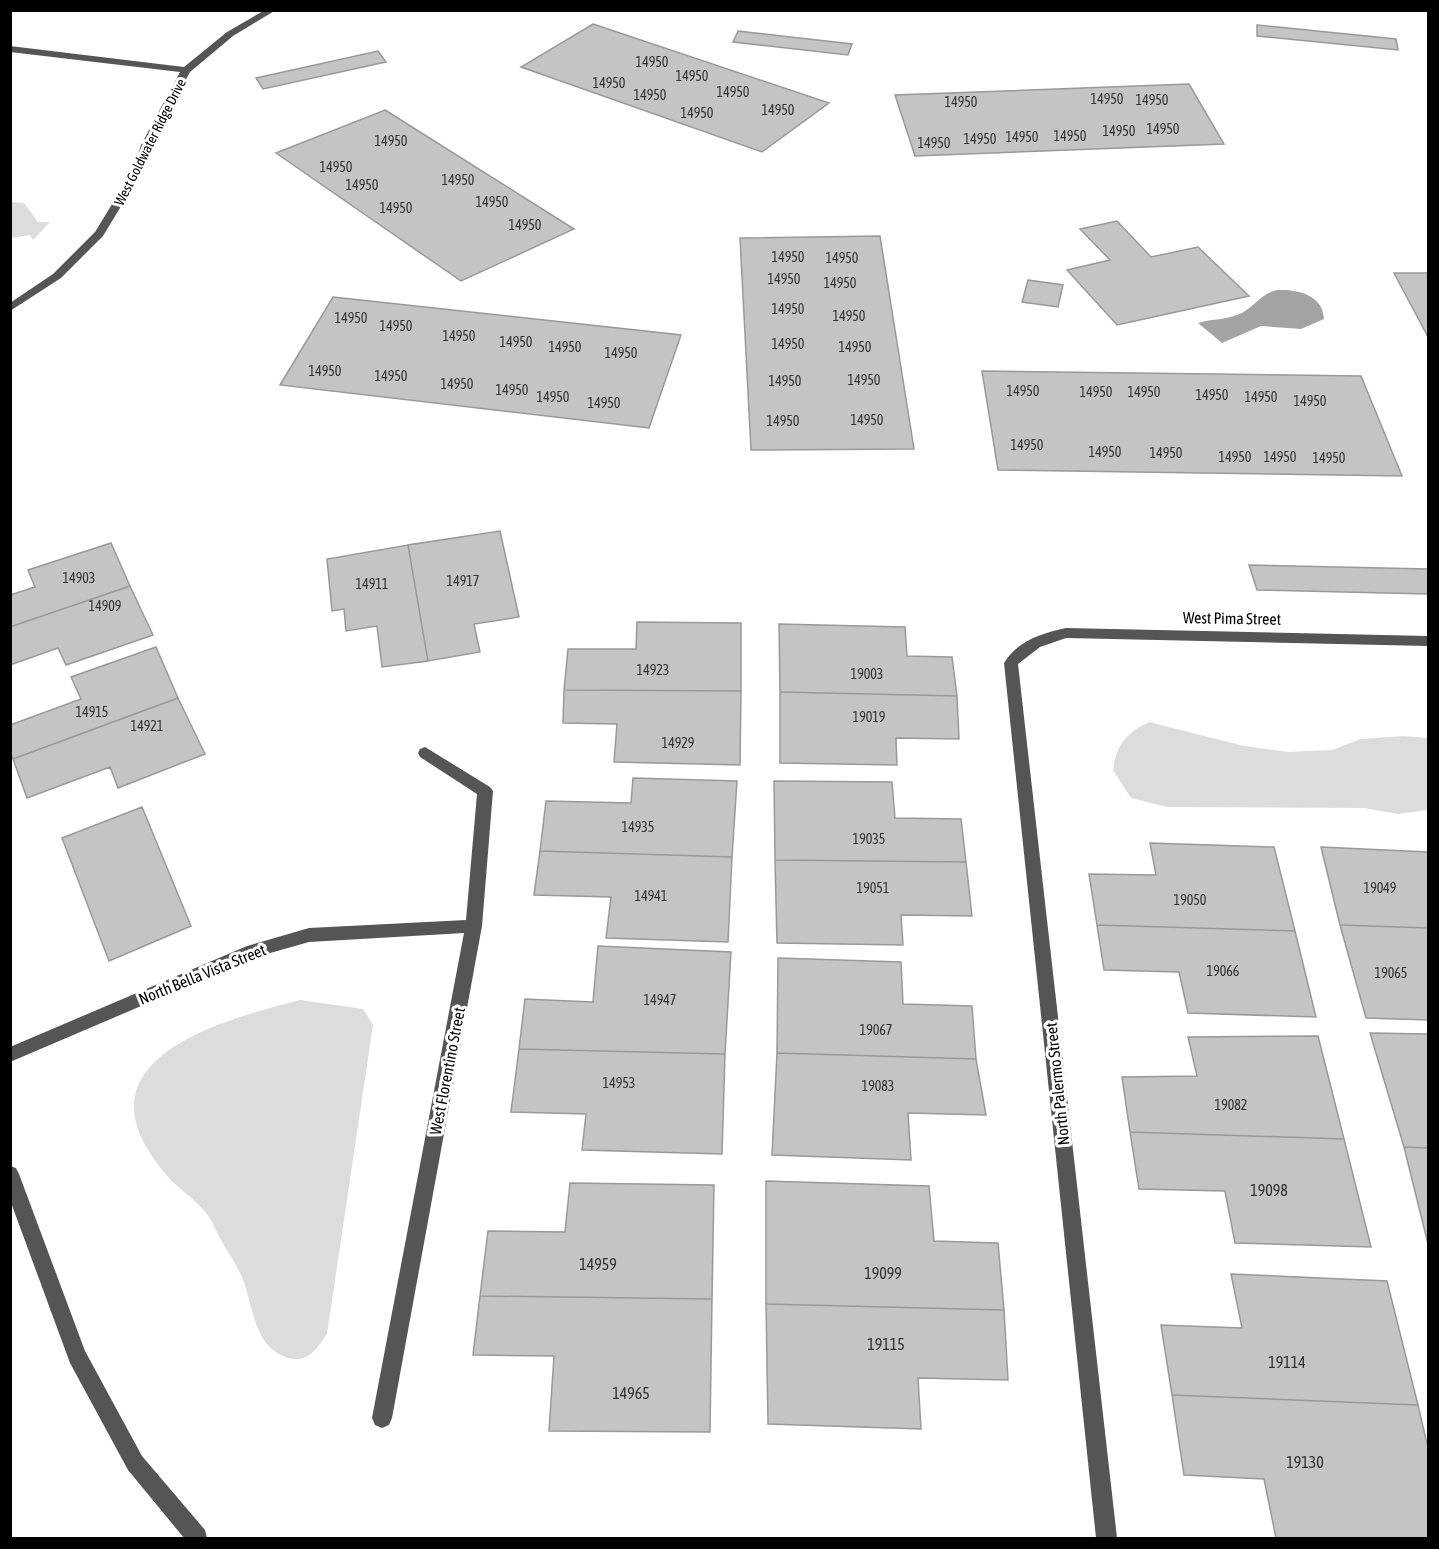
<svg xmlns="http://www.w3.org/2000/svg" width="1439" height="1549" viewBox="0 0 1439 1549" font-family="'Asap Condensed',sans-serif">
  <rect width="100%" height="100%" fill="#fff"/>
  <path fill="#dcdcdc" d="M11 202 24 203 38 222H50L33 240 30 235 11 238Z
    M1149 722 1244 746 1288 752 1332 750 1361 739 1403 736 1428 738V810L1398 814 1364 808 1167 807 1131 798 1113 770C1116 745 1126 733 1149 722Z
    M300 1000 363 1009 373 1025 327 1334C315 1352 304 1367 281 1355 251 1341 253 1297 239 1271 231 1255 220 1241 213 1224 205 1206 182 1192 169 1178 160 1168 149 1153 143 1141 97 1049 240 1016 300 1000Z"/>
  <path fill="#a3a3a3" d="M1277 290C1298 289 1323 295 1324 319L1301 329 1261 326 1222 343 1198 323C1210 319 1224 320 1237 315 1254 309 1259 294 1277 290Z"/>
  <path fill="#c4c4c4" stroke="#999" stroke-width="1.5" d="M593 24 829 103 762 152 521 67Z
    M1257 25 1396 39 1398 50 1257 36Z
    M738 31 852 44 848 55 733 42Z
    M378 51 386 62 263 89 256 78Z
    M1189 84 1224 144 915 156 895 95Z
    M385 110 574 229 461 281 276 153Z
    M1117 221 1151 257 1198 247 1249 296 1117 325 1067 270 1110 260 1080 229Z
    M880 236 914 449 751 450 740 238Z
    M1394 273H1428V337Z
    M1028 280 1063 285 1058 307 1022 302Z
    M333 297 681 335 649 428 280 385Z
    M982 371 1361 376 1402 476 998 470Z
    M500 531 519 617 474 624 480 652 428 661 408 545Z
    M111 543 130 586 10 627V595L35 587 28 570Z
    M408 545 428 661 382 667 377 626 346 631 344 609 332 611 327 559Z
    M1249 565 1428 569V594L1257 590Z
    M130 586 153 635 66 665 58 648 10 665V627Z
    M637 622 741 623V691L564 690 568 649H636Z
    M779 624 905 627 907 656 952 657 957 696 780 692Z
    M156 647 178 698 13 759 10 752V725L81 699 71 677Z
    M564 690 741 691 740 765 614 762 617 724 563 723Z
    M780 692 957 696 959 739 896 738 897 765 780 763Z
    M178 698 205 754 118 788 110 767 27 798 13 759Z
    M633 778 737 781 732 857 540 851 546 801 631 803Z
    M774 781 892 782 895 818 961 819 966 862 775 860Z
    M142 807 191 926 109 961 62 838Z
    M1150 843 1274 847 1295 931 1097 925 1089 874 1156 875Z
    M1321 847 1428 852V928L1340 925Z
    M540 851 732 857 728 942 606 938 611 897 534 895Z
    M775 860 966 862 972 916 901 915 903 945 777 943Z
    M1097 925 1295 931 1316 1017 1188 1013 1179 972 1104 970Z
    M1340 925 1428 928V1020L1366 1018Z
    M598 946 731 952 725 1054 519 1049 525 999 593 1002Z
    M778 958 901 962 903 1004 972 1006 976 1059 777 1053Z
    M1370 1033 1428 1034V1148L1404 1147Z
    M1318 1036 1344 1139 1130 1132 1122 1077 1197 1076 1188 1037Z
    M519 1049 725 1054 722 1154 582 1150 586 1114 511 1112Z
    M777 1053 976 1059 986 1115 908 1113 911 1160 772 1155Z
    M1130 1132 1344 1139 1371 1247 1235 1243 1225 1191 1139 1189Z
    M1404 1147 1428 1148V1244Z
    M766 1181 929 1186 934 1241 998 1243 1004 1310 766 1304Z
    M570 1183 714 1185 712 1299 480 1296 488 1231 565 1232Z
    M1231 1274 1387 1281 1418 1405 1172 1395 1161 1325 1242 1328Z
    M480 1296 712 1299 710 1432 549 1431 554 1356 473 1355Z
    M766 1304 1004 1310 1008 1380 918 1378 921 1429 768 1424Z
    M1172 1395 1418 1405 1428 1448V1538H1276L1264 1479 1184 1475Z"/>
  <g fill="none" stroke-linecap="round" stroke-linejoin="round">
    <path fill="#555" fill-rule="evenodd" d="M265 10H276L233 36 190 72 151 145 143 170 103 236 61 278 10 311V303L53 274 95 232 133 170 141 145 180 72 10 52V46L184 67 227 32Z
      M1066 628 1428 636V646L1066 638 1040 647 1018 664 1117 1538H1096L1004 663C1017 641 1042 633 1066 628Z
      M425 747 490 787 493 791 482 926 392 1418 389 1425 382 1428 375 1425 372 1418 464 933 309 942 256 957 10 1062V1047L247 946 309 928 466 920 477 794 420 757 418 753 420 749Z
      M10 1166 16 1168 19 1174 85 1351 142 1456 205 1530 207 1538H184L128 1470 70 1363 10 1200Z"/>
  </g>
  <g text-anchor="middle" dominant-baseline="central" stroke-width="6" stroke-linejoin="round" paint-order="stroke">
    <g font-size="14" fill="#313131">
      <text x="652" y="62">14950</text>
      <text x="692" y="76">14950</text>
      <text x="609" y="83">14950</text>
      <text x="733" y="92">14950</text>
      <text x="650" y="95">14950</text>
      <text x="1107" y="99">14950</text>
      <text x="1152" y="100">14950</text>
      <text x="961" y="102">14950</text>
      <text x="778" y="110">14950</text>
      <text x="697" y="113">14950</text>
      <text x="1163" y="129">14950</text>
      <text x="1119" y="131">14950</text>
      <text x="1070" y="136">14950</text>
      <text x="1022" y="137">14950</text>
      <text x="980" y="139">14950</text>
      <text x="391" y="141">14950</text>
      <text x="934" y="143">14950</text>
      <text x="336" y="167">14950</text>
      <text x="458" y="180">14950</text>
      <text x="362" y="185">14950</text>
      <text x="492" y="202">14950</text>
      <text x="396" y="208">14950</text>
      <text x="525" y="225">14950</text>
      <text x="788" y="257">14950</text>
      <text x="842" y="258">14950</text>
      <text x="784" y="279">14950</text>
      <text x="840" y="283">14950</text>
      <text x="788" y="309">14950</text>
      <text x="849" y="316">14950</text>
      <text x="351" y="318">14950</text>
      <text x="396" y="326">14950</text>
      <text x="459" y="336">14950</text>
      <text x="516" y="342">14950</text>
      <text x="788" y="344">14950</text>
      <text x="565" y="347">14950</text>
      <text x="855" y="347">14950</text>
      <text x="621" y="353">14950</text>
      <text x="325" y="371">14950</text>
      <text x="391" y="376">14950</text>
      <text x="864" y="380">14950</text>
      <text x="785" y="381">14950</text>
      <text x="457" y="384">14950</text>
      <text x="512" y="390">14950</text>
      <text x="1023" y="391">14950</text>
      <text x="1096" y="392">14950</text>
      <text x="1144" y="392">14950</text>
      <text x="1212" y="395">14950</text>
      <text x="553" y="397">14950</text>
      <text x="1261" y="397">14950</text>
      <text x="1310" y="401">14950</text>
      <text x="604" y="403">14950</text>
      <text x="867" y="420">14950</text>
      <text x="783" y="421">14950</text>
      <text x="1027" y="445">14950</text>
      <text x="1105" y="452">14950</text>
      <text x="1166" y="453">14950</text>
      <text x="1235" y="457">14950</text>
      <text x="1280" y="457">14950</text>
      <text x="1329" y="458">14950</text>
      <text x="79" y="578">14903</text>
      <text x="463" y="581">14917</text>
      <text x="372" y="584">14911</text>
      <text x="105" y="606">14909</text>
      <text x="653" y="670">14923</text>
      <text x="867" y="674">19003</text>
      <text x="92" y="712">14915</text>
      <text x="869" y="717">19019</text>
      <text x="147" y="726">14921</text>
      <text x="678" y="743">14929</text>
      <text x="638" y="827">14935</text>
      <text x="869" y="839">19035</text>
      <text x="873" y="888">19051</text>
      <text x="1380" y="888">19049</text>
      <text x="651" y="896">14941</text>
      <text x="1190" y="900">19050</text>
      <text x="1223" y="971">19066</text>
      <text x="1391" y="973">19065</text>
      <text x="660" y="1000">14947</text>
      <text x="876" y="1030">19067</text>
      <text x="619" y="1083">14953</text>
      <text x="878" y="1086">19083</text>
      <text x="1231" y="1105">19082</text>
    </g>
    <g font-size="14" fill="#000" stroke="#fff">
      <text transform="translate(150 142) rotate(-63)">West Goldwater Ridge Drive</text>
    </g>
    <g font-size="16" fill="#000" stroke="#fff">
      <text transform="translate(1232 618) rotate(1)">West Pima Street</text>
      <text transform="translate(202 974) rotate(-22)">North Bella Vista Street</text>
      <text transform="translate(447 1071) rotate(-79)">West Florentino Street</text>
      <text transform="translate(1057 1084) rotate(-96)">North Palermo Street</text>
    </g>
    <g font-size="16" fill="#313131">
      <text x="1269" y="1190">19098</text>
      <text x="598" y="1264">14959</text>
      <text x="883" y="1273">19099</text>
      <text x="886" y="1344">19115</text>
      <text x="1287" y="1362">19114</text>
      <text x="631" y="1393">14965</text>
      <text x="1305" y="1462">19130</text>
    </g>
  </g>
  <rect width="1439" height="1549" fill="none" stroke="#000000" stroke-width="24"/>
</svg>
